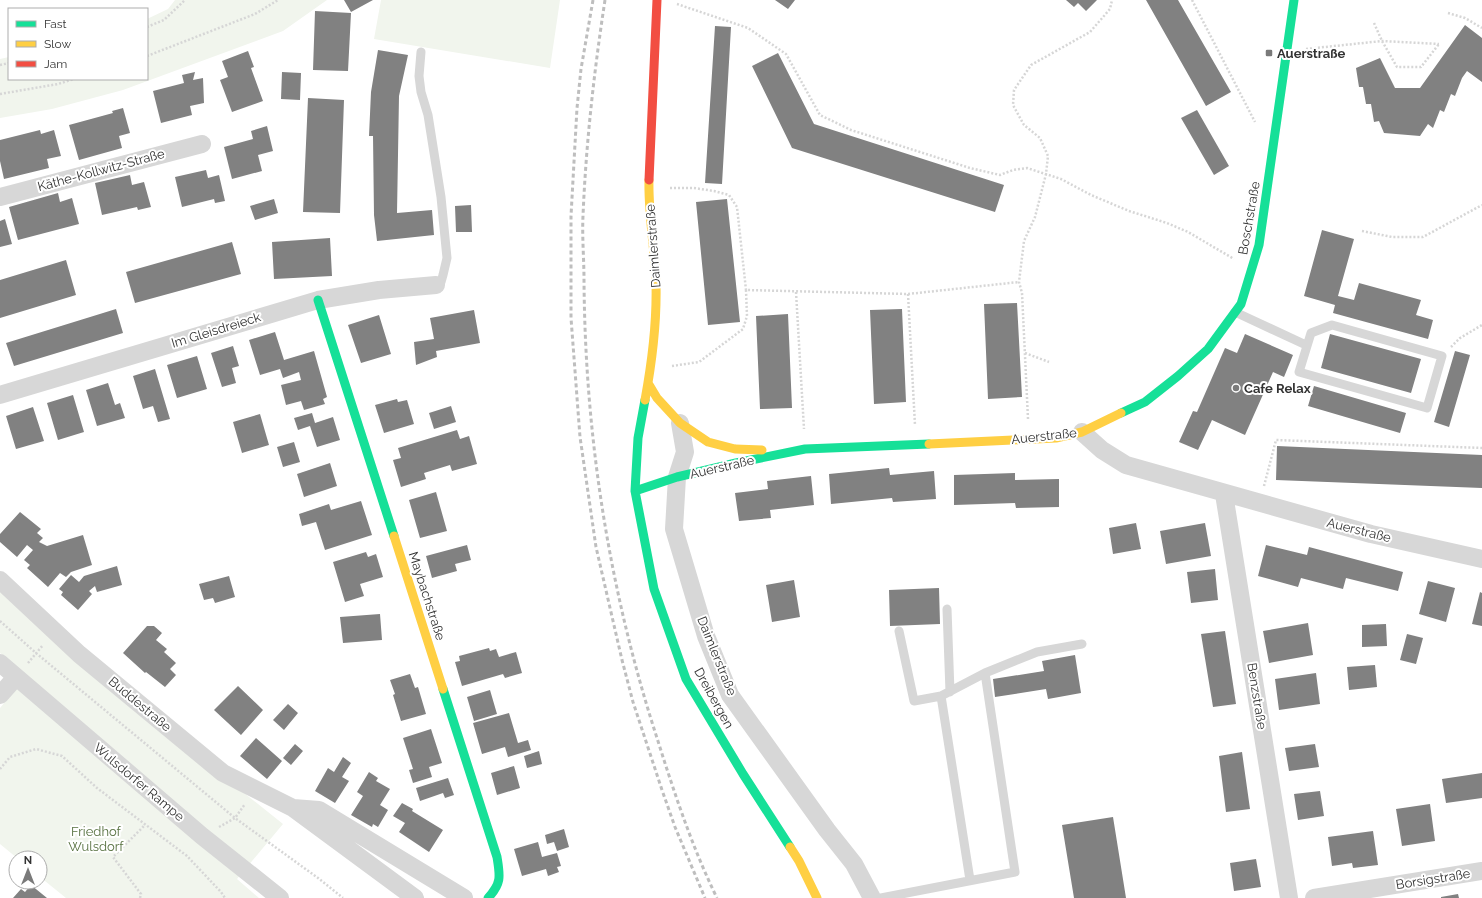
<svg xmlns="http://www.w3.org/2000/svg" width="1482" height="898" viewBox="0 0 1482 898" font-family="Raleway,sans-serif">
  <rect width="100%" height="100%" fill="#fff"/>
  <path fill="#f1f5ed" d="M175 0H327L283 31 123 90 52 109 0 118V59L9 57V79H147V19L168 9Z
    M381 0H560L550 68 374 39Z
    M0 591 78 660 283 824 237 879 259 898H66L40 877V858H17L0 844V708L26 677 0 653Z"/>
  <path fill="#818181" d="M344 0H373L351 12Z
    M775 0H795L788 9Z
    M1066 0H1097L1086 11 1078 3 1074 7Z
    M1146 0H1178L1231 92 1206 106Z
    M315 11 351 13 348 71 313 70Z
    M1465 25 1482 38V82L1467 71 1462 78 1455 96 1451 94 1444 112 1440 110 1433 128 1428 124 1420 136 1384 133 1379 121 1374 122 1371 104H1366L1363 87H1359L1356 68 1380 58 1395 88H1420Z
    M715 26 731 27 722 184 705 183Z
    M378 50 408 55 399 96 397 213 432 210 434 235 377 241 374 215 373 136H369L371 92Z
    M248 51 254 67 251 68 263 101 232 112 220 80 228 77 222 61Z
    M778 53 814 124 1004 185 995 212 792 148 752 66Z
    M195 72 193 80 203 78 204 103 190 106 192 115 161 123 153 91 184 83 182 75Z
    M282 72 301 73 300 100 281 99Z
    M308 98 344 100 340 213 303 212Z
    M123 108 130 133 119 136 122 148 79 160 69 125 113 113 112 111Z
    M1197 110 1229 166 1214 175 1181 118Z
    M267 126 273 151 258 155 262 171 232 179 224 147 253 139 251 131Z
    M40 130 41 134 54 130 61 156 47 159 49 168 4 179 0 161V140Z
    M206 170 208 178 219 175 225 201 215 203 214 199 182 207 175 177Z
    M130 175 132 185 144 182 151 207 138 210 137 207 102 215 95 183Z
    M58 193 60 202 72 198 79 224 18 240 9 207Z
    M274 199 278 213 255 220 250 206Z
    M727 199 740 322 708 325 696 202Z
    M471 205 472 232H456L455 206Z
    M5 219 12 244 0 247V221Z
    M1322 230 1354 239 1338 296 1354 300 1359 283 1421 300 1416 315 1433 320 1428 339 1333 313 1335 305 1304 296Z
    M330 238 332 276 274 279 272 242Z
    M232 242 241 274 135 303 126 272Z
    M66 260 76 295 0 318V280Z
    M1017 303 1022 397 988 399 984 304Z
    M116 309 123 333 14 366 6 343Z
    M902 309 906 402 874 404 870 310Z
    M474 310 480 343 436 351 437 357 416 365 414 342 434 339 430 318Z
    M788 314 792 408 760 409 756 316Z
    M379 315 391 354 361 363 348 325Z
    M275 332 284 360 314 351 327 397 323 399 325 404 304 410 301 401 286 405 281 385 301 380 299 372 283 378 280 369 260 375 249 340Z
    M1245 334 1293 355 1284 377 1273 372 1245 435 1212 420 1198 450 1179 442 1193 411 1197 412 1225 348 1237 353Z
    M1330 334 1421 359 1411 393 1321 368Z
    M233 346 239 366 232 368 236 383 222 387 211 353Z
    M1455 351 1470 355 1449 427 1434 422Z
    M197 356 207 389 177 398 167 365Z
    M155 369 170 419 158 422 153 406 143 409 133 376Z
    M108 383 115 405 120 403 125 418 97 426 86 390Z
    M1314 386 1406 413 1400 433 1308 406Z
    M73 395 84 432 58 440 47 403Z
    M397 399 398 402 407 400 414 424 384 433 375 405Z
    M451 406 456 422 434 429 429 413Z
    M33 407 44 441 16 449 6 416Z
    M312 413 315 423 333 417 340 440 317 447 310 426 298 430 294 418Z
    M260 414 269 445 242 453 233 422Z
    M457 430 460 439 469 436 477 464 452 471 450 465 424 473 426 479 401 487 393 460 401 458 398 448Z
    M294 442 300 462 283 467 277 447Z
    M1277 446 1482 455V488L1276 480Z
    M330 463 337 486 304 497 297 474Z
    M889 468 890 475 934 471 936 499 893 502 892 498 831 504 829 474Z
    M1015 473V480L1059 479V507L1016 508 1015 503 954 505V475Z
    M811 476 814 505 770 510 771 518 739 521 735 493 768 489 767 481Z
    M436 492 447 531 420 538 409 500Z
    M361 501 372 535 325 550 316 522 302 526 299 514 329 504 331 510Z
    M20 512 41 529 37 533 43 538 39 542 47 546 83 535 92 565 71 572 66 577 60 573 48 587 27 568 30 565 24 560 33 550 27 545 17 557 0 542V534Z
    M1136 523 1141 549 1113 554 1109 528Z
    M1205 523 1211 556 1166 564 1160 531Z
    M467 545 471 560 455 564 457 571 432 578 426 556Z
    M1266 545 1307 555 1309 547 1403 572 1398 591 1346 578 1343 589 1301 578 1298 587 1258 576Z
    M366 552 368 557 376 554 383 577 360 584 364 596 345 602 333 562Z
    M117 566 122 585 97 592 95 586 89 591 92 594 78 610 61 595 63 592 59 589 71 575 79 582 84 576Z
    M1215 569 1218 600 1191 603 1187 572Z
    M229 576 235 597 215 603 213 598 204 600 199 584Z
    M794 580 800 617 772 622 766 585Z
    M1428 581 1455 588 1446 622 1419 614Z
    M939 588 940 624 890 626 889 590Z
    M1480 592 1482 593V626L1472 624Z
    M380 614 382 640 343 643 340 617Z
    M1308 623 1313 655 1269 663 1263 631Z
    M1386 624 1387 646 1362 647V625Z
    M147 626H154L162 633 156 640 167 649 164 652 176 663 170 669 176 675 165 687 146 672 145 673 123 653Z
    M1225 631 1236 704 1213 707 1201 634Z
    M1407 634 1423 638 1416 664 1400 660Z
    M489 648 490 651 496 649 499 657 516 652 522 673 505 678 503 674 462 686 455 662 460 661 459 656Z
    M1075 655 1081 693 1048 699 1046 689 995 697 993 679 1044 671 1042 661Z
    M1375 665 1377 687 1349 690 1347 667Z
    M1316 673 1320 704 1279 710 1275 679Z
    M410 674 415 688 418 687 426 714 401 721 393 695 395 694 390 680Z
    M238 686 263 710 241 735 214 710Z
    M490 690 497 714 474 721 467 697Z
    M288 704 298 713 284 730 273 720Z
    M509 713 518 743 528 740 531 750 508 757 505 747 482 754 473 723Z
    M431 729 442 763 429 767 432 777 413 783 409 770 413 769 403 738Z
    M256 738 282 761 267 779 240 756Z
    M295 744 303 751 291 765 283 758Z
    M1315 744 1319 767 1289 771 1285 748Z
    M539 751 542 764 527 768 524 756Z
    M1242 752 1250 809 1226 812 1219 756Z
    M343 757 351 763 342 777 349 781 335 803 315 791 328 768 334 772Z
    M514 766 520 788 497 795 491 773Z
    M369 772 378 778 376 781 390 789 380 805 388 810 378 827 373 824 372 827 351 815 363 796 357 792Z
    M1482 773V798L1446 803 1442 779Z
    M448 778 454 795 445 798 443 793 420 801 416 788Z
    M1320 791 1324 816 1298 820 1294 794Z
    M402 803 413 809 412 811 443 830 429 852 399 832 405 823 393 816Z
    M1430 804 1435 841 1402 846 1396 809Z
    M1113 817 1126 898H1074L1062 825Z
    M564 829 569 847 557 851 554 842 547 844 545 835Z
    M1373 831 1378 865 1353 868 1352 863 1332 866 1328 837Z
    M538 842 542 857 557 853 561 866 557 867 559 872 548 876 546 869 522 876 514 849Z
    M1256 859 1261 887 1234 891 1230 863Z
    M31 885 47 898H13L21 889 25 892Z
    M1458 894 1459 898H1441V897Z"/>
  <g fill="none" stroke-linecap="round" stroke-linejoin="round">
    <path stroke="#d6d6d6" stroke-width="2.5" stroke-dasharray="2 2" stroke-linecap="butt" d="M1192 0 1255 122
      M677 4 748 28 786 54 820 115 851 130 970 168 1000 175 1013 170 1027 168 1061 179 1091 195 1129 211 1167 223 1188 232 1234 259
      M1448 13 1465 18 1482 28
      M1374 23 1382 41 1397 67H1421L1439 44
      M147 27 164 20 185 0
      M1306 49 1382 41 1439 44
      M147 56 255 14 278 0
      M0 65 9 63
      M0 94 58 84 74 79
      M670 188H694L714 191 729 195 737 207 746 290
      M1362 231 1392 237H1423L1482 205
      M796 292 804 429
      M908 294 915 425
      M1451 347 1460 338 1482 325
      M1025 353 1049 362
      M672 366 699 362 743 329 747 316 746 290 908 294 1019 282
      M1028 419 1022 293 1019 282 1024 241 1035 217 1046 174 1048 156 1040 138 1024 125 1013 105 1014 90 1031 65 1090 32 1110 9 1112 0
      M1264 486 1276 440 1482 448
      M0 621 36 653 235 818 318 878 343 898
      M28 663 43 645
      M0 769 10 757 36 749 62 756 97 788 187 856 221 892 225 898
      M219 827 235 818 245 804
      M140 898 141 894 113 857 145 825"/>
    <path stroke="#d7d7d7" stroke-width="9" d="M421 52 419 76 421 92 428 115 441 197 447 258 443 275 441 282 436 285
      M1235 312 1306 345
      M1332 325 1442 356 1427 408 1299 372 1311 333Z
      M947 609 950 692
      M899 631 914 701 941 696
      M970 880 941 696 985 673 1037 652 1082 644
      M881 898 1015 872 985 673"/>
    <path stroke="#d7d7d7" stroke-width="18" d="M0 197 202 144
      M0 395 318 300 379 290 436 285
      M680 423 685 452 677 477 674 529 706 636 730 695 827 830 854 864 872 898
      M1082 432 1102 450 1126 465 1371 534 1482 559
      M1224 494 1289 898
      M0 580 79 654 223 773 293 808 415 898
      M0 663 202 836 280 898
      M0 695 16 677
      M293 808 319 810 464 898
      M1314 898 1482 871"/>
    <path stroke="#16e098" stroke-width="9" d="M318 300 394 536
      M645 400 638 438 635 491 654 589 686 679 743 774 790 847
      M1121 413 1145 402 1178 376 1208 349 1241 304 1259 245 1294 0
      M635 491 677 477 736 463 805 449 929 444
      M443 689 497 857C500 876 502 883 488 898"/>
    <path stroke="#ffcf43" stroke-width="9" d="M648 383 657 398 680 423 708 442 735 449 762 450
      M645 400C652 362 657 324 656 284 655 249 648 214 649 180
      M929 444 1056 438 1082 432 1121 413
      M394 536 443 689
      M790 847 799 861 817 898"/>
    <path stroke="#f24e42" stroke-width="9" d="M649 180 657 0"/>
    <path stroke="#bebebe" stroke-width="3" stroke-dasharray="4 3" stroke-linecap="butt" d="M593 0 581 69 577 108 571 216V318L580 437 596 547 622 660 633 702 662 790 675 827 705 898
      M605 0C594 72 586 143 583 216 582 237 584 259 584 280 585 436 609 590 657 738 674 792 692 847 717 898"/>
  </g>
  <g fill="#7a7a7a" stroke="#fff" stroke-width="1.5">
    <rect x="1265" y="49" width="8" height="8" rx="2"/>
    <circle cx="1236" cy="388" r="4"/>
  </g>
  <g text-anchor="middle" dominant-baseline="central" stroke-width="4" stroke-linejoin="round" paint-order="stroke">
    <g font-size="13" font-weight="bold" fill="#333" stroke="#fff" text-anchor="start">
      <text x="1277" y="53">Auerstraße</text>
      <text x="1244" y="388">Cafe Relax</text>
    </g>
    <g font-size="13" fill="#333" stroke="#fff">
      <text transform="translate(101 170) rotate(-15)">Käthe-Kollwitz-Straße</text>
      <text transform="translate(1249 218) rotate(-80)">Boschstraße</text>
      <text transform="translate(653 246) rotate(-94)">Daimlerstraße</text>
      <text transform="translate(216 330) rotate(-17)">Im Gleisdreieck</text>
      <text transform="translate(1044 436) rotate(-6)">Auerstraße</text>
      <text transform="translate(722 467) rotate(-13)">Auerstraße</text>
      <text transform="translate(1359 530) rotate(14)">Auerstraße</text>
      <text transform="translate(427 596) rotate(72)">Maybachstraße</text>
      <text transform="translate(717 656) rotate(68)">Daimlerstraße</text>
      <text transform="translate(1257 696) rotate(81)">Benzstraße</text>
      <text transform="translate(714 698) rotate(61)">Dreibergen</text>
      <text transform="translate(140 704) rotate(40)">Buddestraße</text>
      <text transform="translate(139 782) rotate(40)">Wulsdorfer Rampe</text>
      <text transform="translate(1433 879) rotate(-9)">Borsigstraße</text>
    </g>
    <g font-size="13" fill="#56703f" stroke="#fff">
      <text x="96" y="831">Friedhof<tspan x="96" dy="15">Wulsdorf</tspan></text>
    </g>
  </g>
  <rect x="8" y="8" width="140" height="72" fill="#ffffff" stroke="#adadad"/>
  <rect x="16" y="21" width="20" height="6" fill="#16e098" stroke="#adadad"/>
  <text x="44" y="28" font-size="12" fill="#333333">Fast</text>
  <rect x="16" y="41" width="20" height="6" fill="#ffcf43" stroke="#adadad"/>
  <text x="44" y="48" font-size="12" fill="#333333">Slow</text>
  <rect x="16" y="61" width="20" height="6" fill="#f24e42" stroke="#adadad"/>
  <text x="44" y="68" font-size="12" fill="#333333">Jam</text>
  <g transform="translate(28 870)"><circle r="19" fill="#ffffff" stroke="#adadad"/>
  <path d="M0-3L7 15L0 10L-7 15Z" fill="#7a7a7a"/>
  <text y="-6" font-size="11" font-weight="bold" text-anchor="middle" fill="#333333">N</text>
  </g>
</svg>
